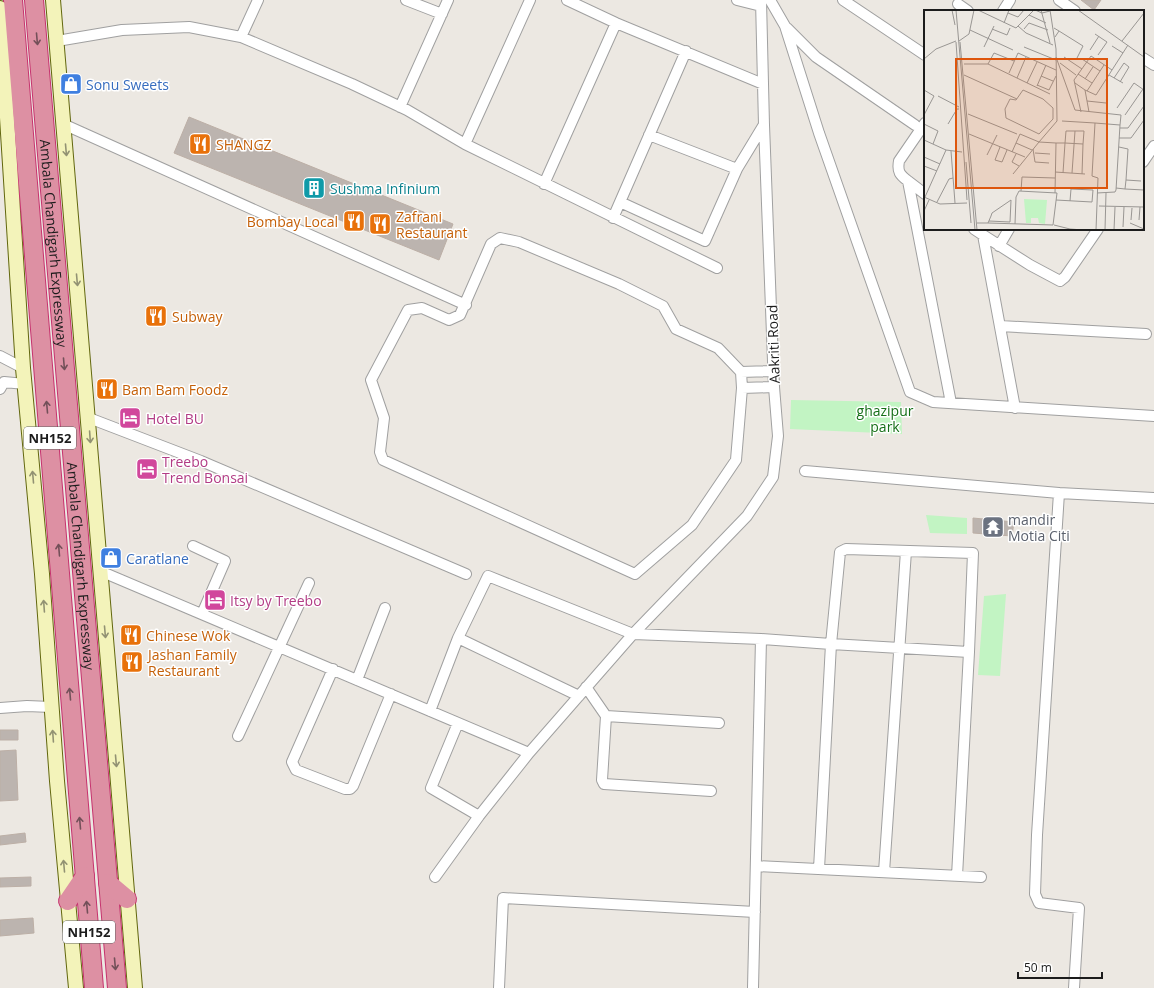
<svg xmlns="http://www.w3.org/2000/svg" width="1154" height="988" viewBox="0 0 1154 988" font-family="'Open Sans',sans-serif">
  <rect width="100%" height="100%" fill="#ece8e2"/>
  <path fill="#c2f4c3" d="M791 400 901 402 902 434 790 429Z
    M926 515 967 518V534L930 533Z
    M1006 594 1000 676 978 675 984 596Z"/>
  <path fill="#bcb4af" stroke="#bcafa6" d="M1081 0H1101L1094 10Z
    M189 117 453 224 439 260 174 153Z
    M973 518 1014 522 1012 536 973 533Z
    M0 730H18V740H0Z
    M16 750 18 800 0 801V751Z
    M25 833 26 842 0 845V836Z
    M31 877V886L0 887V878Z
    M33 918 34 933 0 936V920Z"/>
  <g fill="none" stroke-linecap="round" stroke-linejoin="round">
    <g stroke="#a0a0a0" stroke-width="12">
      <path id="street" d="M406 0 442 14
        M567 0 616 23 763 84
        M737 0 761 6
        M770 0 785 26 819 133 910 392 933 402 1154 416
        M843 0 925 55
        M1059 0 1075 11
        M958 4 968 11
        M1003 11 1010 0
        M787 28 816 57 915 125
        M241 37 258 0
        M57 41 122 30 189 27 241 37 352 84 407 110 465 144 717 268
        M1143 58 1154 65
        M400 107 448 0
        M925 123 899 161C897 172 900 175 908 181L951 403
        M63 124 466 305
        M649 135 737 169
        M465 144 530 0
        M1143 162 1154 146
        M908 181 925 194
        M544 184 616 23
        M620 202 705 241 737 169 763 126
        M613 218 686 51
        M974 229 983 235 1015 408
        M983 235 1030 265 1060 281 1065 277 1098 229
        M500 238 519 242 619 284 663 306 676 329 718 348 741 372 742 388 736 460 692 525 635 574 383 460 380 452 384 418 371 380 408 310 422 308 449 320 460 315 491 244Z
        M999 246 1009 229
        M1000 326 1146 334
        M0 356 23 368
        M741 372 774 371
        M742 388 774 387
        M0 389 4 382 25 384
        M89 418 201 461 466 574
        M805 471 1059 493
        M193 546 225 561 202 614
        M100 571 529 753
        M458 638 579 696
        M761 639 831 644 819 869
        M333 669 292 762 296 770 345 789H350L353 786 391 694
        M357 680 385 608
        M586 687 606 716 602 780 604 784 711 791
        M0 708 27 706 51 707
        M430 711 458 638 488 576 633 634 747 516 773 477 778 436 774 387 764 125 761 0
        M606 716 719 723
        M458 723 431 788 479 816
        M238 736 309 583
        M756 866 981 877
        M884 872 906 551
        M957 876 969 652 831 644 840 552 846 549 973 553 969 652
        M435 877 479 816 529 753 633 634 761 639 753 988
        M499 988 503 898 755 912
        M1074 988 1079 908 1039 903 1035 894 1037 835 1059 493 1154 498"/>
    </g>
    <g stroke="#62670e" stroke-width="16">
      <path id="secondary" d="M53 0 135 988
        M0 8 23 368 42 574 57 781 76 988"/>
    </g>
    <g stroke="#c6336e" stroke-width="20">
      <g id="highway">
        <path d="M13 0 94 988"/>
        <path id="s1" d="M34 0 117 988"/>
        <path d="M108 883 127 899"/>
        <path d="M68 901 85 876"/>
      </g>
    </g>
    <use href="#street" stroke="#fff" stroke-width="10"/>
    <use href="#secondary" stroke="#f3f3ba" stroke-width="14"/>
    <use href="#highway" stroke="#dd90a3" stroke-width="18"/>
  </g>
  <defs><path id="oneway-shaft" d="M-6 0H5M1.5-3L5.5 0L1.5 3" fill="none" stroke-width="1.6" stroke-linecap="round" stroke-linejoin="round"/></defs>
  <g stroke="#735059">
    <use href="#oneway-shaft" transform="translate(37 39) rotate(85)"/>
    <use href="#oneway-shaft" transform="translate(64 364) rotate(85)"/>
    <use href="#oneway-shaft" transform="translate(47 407) rotate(-95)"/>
    <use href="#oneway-shaft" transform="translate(59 550) rotate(-95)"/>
    <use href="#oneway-shaft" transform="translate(70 694) rotate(-95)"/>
    <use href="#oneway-shaft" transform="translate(80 823) rotate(-95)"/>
    <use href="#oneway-shaft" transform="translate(87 907) rotate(-95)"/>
    <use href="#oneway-shaft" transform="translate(115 964) rotate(85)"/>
  </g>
  <g stroke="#929273">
    <use href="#oneway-shaft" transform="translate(66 150) rotate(85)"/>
    <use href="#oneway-shaft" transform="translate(77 280) rotate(85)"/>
    <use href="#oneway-shaft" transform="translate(90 437) rotate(86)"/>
    <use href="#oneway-shaft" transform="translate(33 477) rotate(-95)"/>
    <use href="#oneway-shaft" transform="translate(44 606) rotate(-94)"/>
    <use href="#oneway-shaft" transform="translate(105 632) rotate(85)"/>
    <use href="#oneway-shaft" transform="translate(53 736) rotate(-94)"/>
    <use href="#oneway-shaft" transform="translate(116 761) rotate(85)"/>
    <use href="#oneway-shaft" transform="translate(64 866) rotate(-95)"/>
  </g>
  <defs>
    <g id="shop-square" transform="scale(1.15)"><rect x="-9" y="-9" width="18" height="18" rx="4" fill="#3f7fe0" stroke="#fff"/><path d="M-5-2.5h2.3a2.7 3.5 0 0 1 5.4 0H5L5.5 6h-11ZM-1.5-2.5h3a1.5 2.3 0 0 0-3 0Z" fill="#fff"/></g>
    <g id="restaurant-square" transform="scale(1.15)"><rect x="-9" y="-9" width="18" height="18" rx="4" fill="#e8710a" stroke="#fff"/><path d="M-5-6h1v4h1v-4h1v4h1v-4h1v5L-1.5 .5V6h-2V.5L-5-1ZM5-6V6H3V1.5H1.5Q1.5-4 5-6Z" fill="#fff"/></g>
    <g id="building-square" transform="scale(1.15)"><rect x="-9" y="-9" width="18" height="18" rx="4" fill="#0f9aa8" stroke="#fff"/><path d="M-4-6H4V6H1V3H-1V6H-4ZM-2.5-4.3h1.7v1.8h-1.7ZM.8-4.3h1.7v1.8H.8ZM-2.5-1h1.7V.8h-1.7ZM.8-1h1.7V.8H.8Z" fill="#fff"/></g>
    <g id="hotel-square" transform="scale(1.15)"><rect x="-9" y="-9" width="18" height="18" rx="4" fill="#d1479c" stroke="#fff"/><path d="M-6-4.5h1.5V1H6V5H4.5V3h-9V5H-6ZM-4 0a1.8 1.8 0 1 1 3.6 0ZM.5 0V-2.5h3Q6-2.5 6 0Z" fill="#fff"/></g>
    <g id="temple-square" transform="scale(1.15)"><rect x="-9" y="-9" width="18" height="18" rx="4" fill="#6b7280" stroke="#fff"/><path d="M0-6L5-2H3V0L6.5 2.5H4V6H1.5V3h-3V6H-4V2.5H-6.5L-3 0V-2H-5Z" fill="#fff"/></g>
  </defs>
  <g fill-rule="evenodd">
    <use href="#shop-square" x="71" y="84"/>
    <use href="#restaurant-square" x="200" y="144"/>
    <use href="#building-square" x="314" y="188"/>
    <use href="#restaurant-square" x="354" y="221"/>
    <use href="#restaurant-square" x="380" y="224"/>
    <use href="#restaurant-square" x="156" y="316"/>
    <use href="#restaurant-square" x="107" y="389"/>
    <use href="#hotel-square" x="130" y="418"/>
    <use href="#hotel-square" x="147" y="469"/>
    <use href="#temple-square" x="993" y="527"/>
    <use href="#shop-square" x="111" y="558"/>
    <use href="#hotel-square" x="215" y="600"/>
    <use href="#restaurant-square" x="131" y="635"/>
    <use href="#restaurant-square" x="132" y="662"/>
  </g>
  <g text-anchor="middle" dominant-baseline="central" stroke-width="3" stroke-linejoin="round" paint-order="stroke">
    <g fill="#fff" stroke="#606060" stroke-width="1">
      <rect x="24" y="427" width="52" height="22" rx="3"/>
      <rect x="63" y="921" width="52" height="22" rx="3"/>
    </g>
    <g font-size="13" font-weight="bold" fill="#1c1c1c">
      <text x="50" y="438">NH152</text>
      <text x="89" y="932">NH152</text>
    </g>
    <g font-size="14" fill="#366cbe" stroke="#fff" text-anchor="start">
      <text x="86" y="84">Sonu Sweets</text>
      <text x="126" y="558">Caratlane</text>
    </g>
    <g font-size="14" fill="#c56008" stroke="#fff" text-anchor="start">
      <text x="216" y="144">SHANGZ</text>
      <text x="396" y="216">Zafrani<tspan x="396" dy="16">Restaurant</tspan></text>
      <text x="338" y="221" text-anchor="end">Bombay Local</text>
      <text x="172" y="316">Subway</text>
      <text x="122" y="389">Bam Bam Foodz</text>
      <text x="146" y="635">Chinese Wok</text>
      <text x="148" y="654">Jashan Family<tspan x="148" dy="16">Restaurant</tspan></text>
    </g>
    <g font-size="14" fill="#0d838f" stroke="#fff" text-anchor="start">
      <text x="330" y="188">Sushma Infinium</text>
    </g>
    <g font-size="14" fill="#1c1c1c" stroke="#fff">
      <text stroke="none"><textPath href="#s1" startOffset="244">Ambala Chandigarh Expressway</textPath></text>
      <text transform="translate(773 344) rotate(-92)">Aakriti Road</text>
      <text stroke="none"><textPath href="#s1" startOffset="568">Ambala Chandigarh Expressway</textPath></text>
    </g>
    <g font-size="14" fill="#156f17" stroke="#fff">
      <text x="885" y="410">ghazipur<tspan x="885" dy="16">park</tspan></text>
    </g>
    <g font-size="14" fill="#b23c85" stroke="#fff" text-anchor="start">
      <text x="146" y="418">Hotel BU</text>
      <text x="162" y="461">Treebo<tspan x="162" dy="16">Trend Bonsai</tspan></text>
      <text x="230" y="600">Itsy by Treebo</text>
    </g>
    <g font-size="14" fill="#5b616d" stroke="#fff" text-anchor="start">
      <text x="1008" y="519">mandir<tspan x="1008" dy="16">Motia Citi</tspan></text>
    </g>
  </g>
  <g transform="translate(924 10)">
    <rect width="220" height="220" fill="#ece8e2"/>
    <path d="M100 189 123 190 121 214 115 213 114 208H107V213H102Z" fill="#c2f4c3"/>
    <path fill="none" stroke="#999693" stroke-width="1" d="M28 0 31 15M32 0 51 220M54 0 92 18 94 16 102 23 129 35M111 0 118 3 126 1M117 0 126 33M154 0 220 47M84 3 94 7 100 0M105 5 122 13M80 13 85 0M94 16 110 0M130 18 135 21 131 27M68 19 83 25 86 18M100 19 105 13 124 20M46 20 89 40M135 21 159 36 153 48M171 24 183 32 174 45M35 31 45 24 50 0M198 31 220 3M32 32 43 190M36 32 53 220M188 36 199 43M60 37 70 16M100 37 132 50M166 40 175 26M132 47 151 100 197 105 196 115 171 113 168 166 174 168 172 220M140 47 158 59M0 49 12 39 32 31M158 49 176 61M136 53 152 65M40 54H64L126 84M64 54 70 43 90 51M85 63 94 43 132 60M154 64 168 73M40 65 93 89M185 65 199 73M117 66 129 71M93 68 102 47M190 68 200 53 205 57 196 72M161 69 169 57M103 73 113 52M151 73 161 80 165 102M113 75 125 80 132 66M113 76 122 55M0 80 10 86 0 105M99 80 119 89 129 98V109L115 124 82 108 81 99 86 89 92 90ZM161 80 172 85 188 60M163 81 180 55M14 86 35 97M163 91 182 93M193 98 210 73 220 80M157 102 150 70 167 46 188 60 204 35M44 104 93 124M201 105 219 79M138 111 171 113M0 114 14 121 9 134M24 114 33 99H35M196 118H204L220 96M45 124 101 147M195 128H207L220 110M0 130 22 140 38 142M92 133 108 140M132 133H141L139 163M76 137 71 150 78 152 83 140M109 139 111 152 125 153M27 141 31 193M88 142 96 124 115 132 133 111 132 39 126 0M111 143 126 144M92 144 88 152 95 156M63 145 73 125M0 147 16 154M42 152 47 213M0 156 13 161M131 162 161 164M148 163 151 121M89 164 115 132 132 133 131 183M158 164 159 134 141 133 142 121H160L159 134M202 170 217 171M192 178 201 179 202 170 204 139 195 137M201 179 220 180M97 181 98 167 131 168M173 183 191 182 192 180 196 115M0 187 16 194 43 193M1 187 22 140M132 190 168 192 169 180 147 179 146 191M13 192 25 169 29 168M175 196 220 197M0 201 5 190M207 210 208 198M215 210 216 197M53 213H64L129 215 133 183 95 181 92 187 91 214M64 213 67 206 68 203 87 190 86 212 65 211M206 213 220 219M130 215 146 219M199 217 200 197M146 219 159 220M181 220 182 183M190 220 191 197"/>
    <path fill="#de560d" fill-opacity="0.15" stroke="#de560d" stroke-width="2" d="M32 49H183V178H32Z"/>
    <rect width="220" height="220" fill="none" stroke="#1c1c1c" stroke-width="2"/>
  </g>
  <path d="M1018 972v6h84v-6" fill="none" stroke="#1c1c1c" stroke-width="2"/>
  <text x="1024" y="972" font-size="12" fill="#1c1c1c" stroke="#ffffff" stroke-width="3" paint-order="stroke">50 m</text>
</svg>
